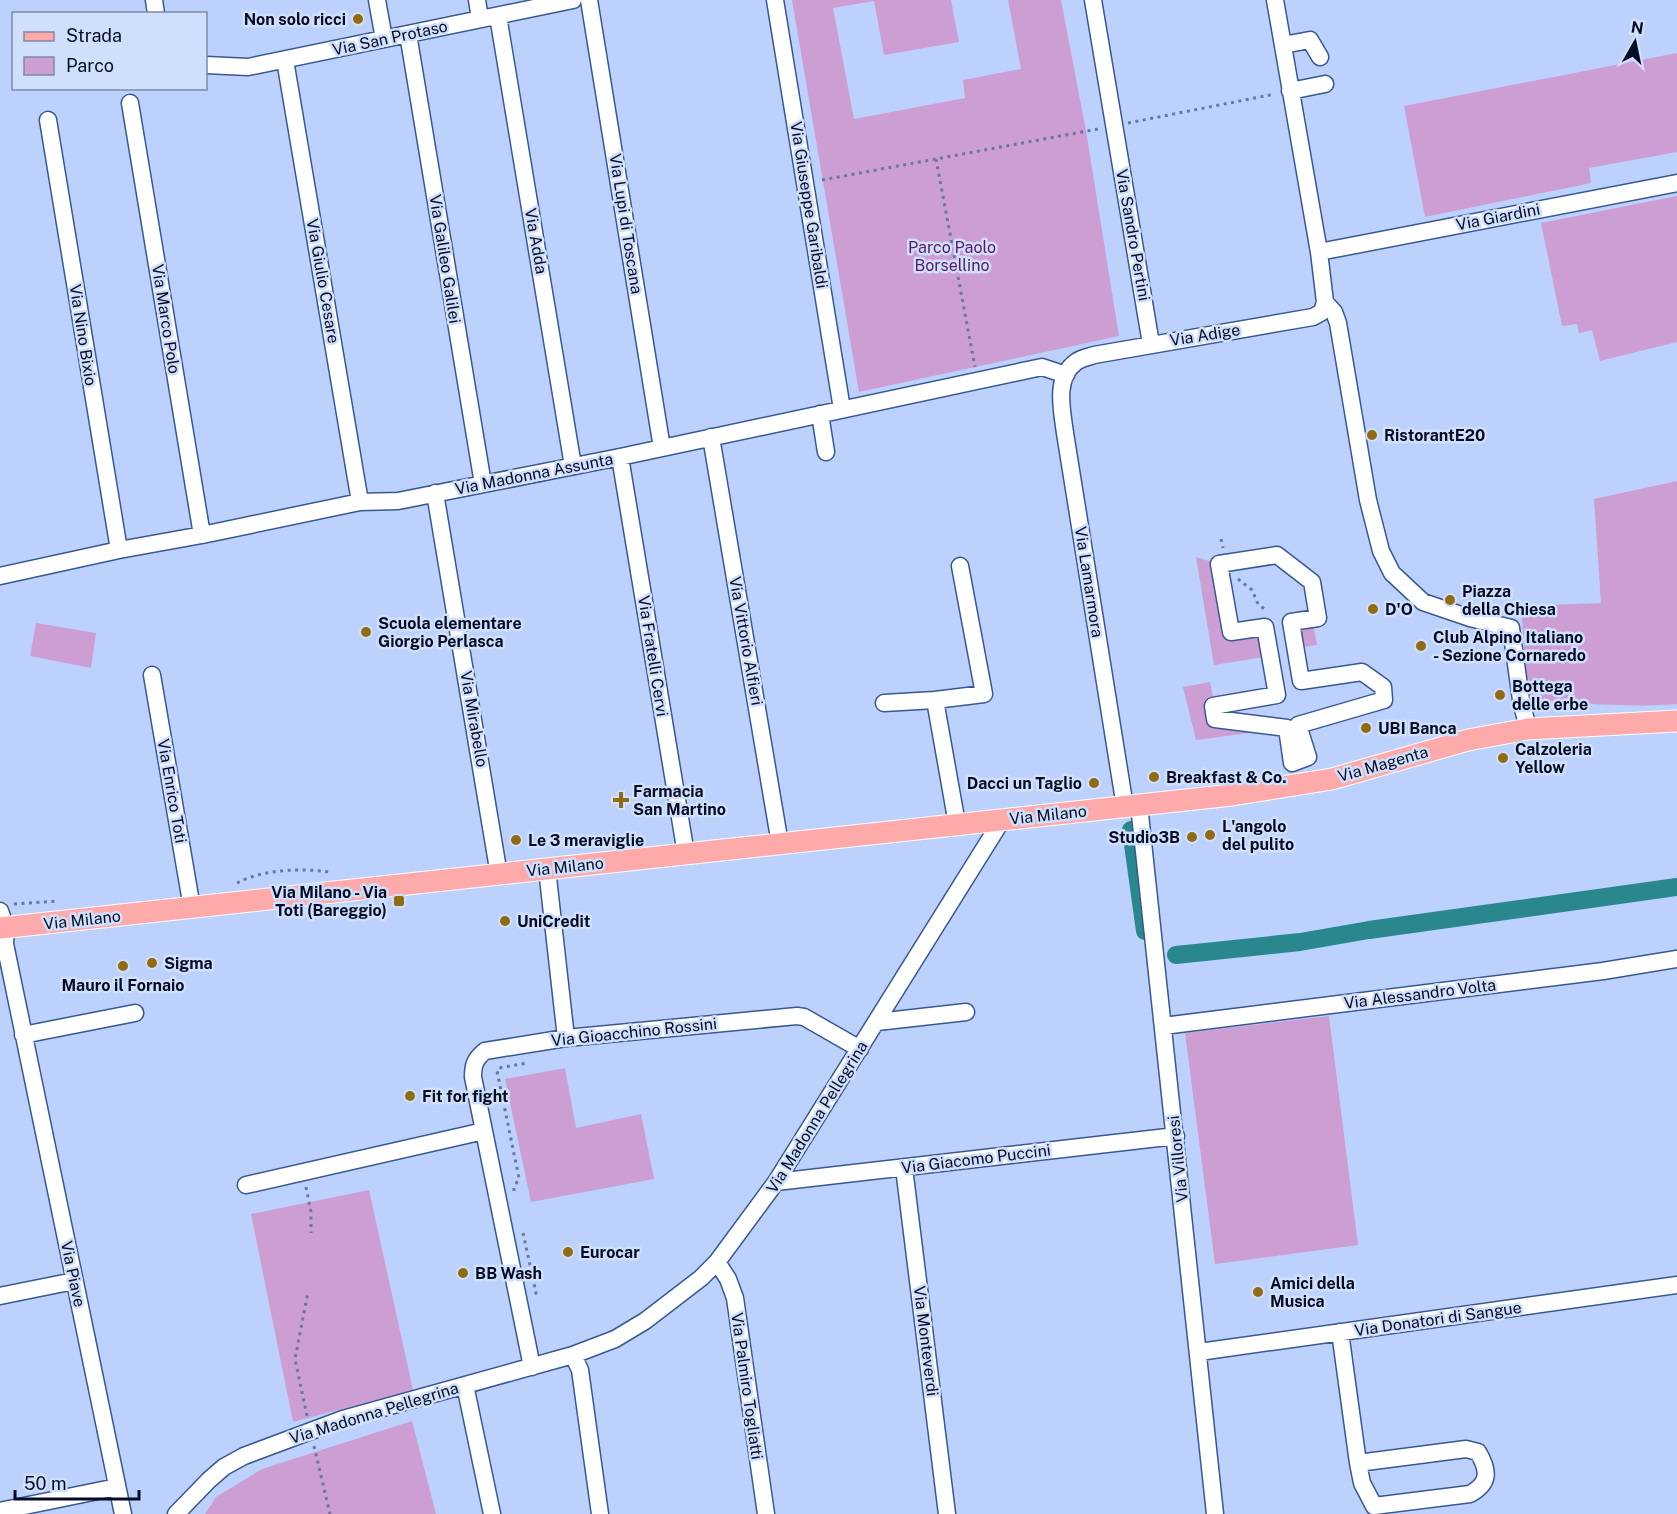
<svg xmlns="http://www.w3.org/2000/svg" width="1677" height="1514" viewBox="0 0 1677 1514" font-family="'Public Sans',sans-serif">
  <rect width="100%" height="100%" fill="#bcd2fc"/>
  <path fill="#cd9ed4" d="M792 0H951L959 42 884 55 874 1 833 8 854 119 965 98 963 80 1021 69 1008 0H1061L1086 131 1119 336 859 392Z
    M1677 53V152L1589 168 1591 183 1425 217 1404 106Z
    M1677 196V342L1600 361 1592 330 1579 333 1577 324 1562 326 1541 223Z
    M1677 481V704C1627 708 1578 703 1528 699L1521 606 1601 603 1594 499Z
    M1196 557 1219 564 1231 632 1265 627 1270 656 1214 665Z
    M1312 619 1317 645 1296 648 1291 623Z
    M36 623 96 633 91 668 30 656Z
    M1210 682 1213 696 1276 686 1213 706 1215 718 1287 728 1196 740 1183 687Z
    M1329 1016 1358 1245 1215 1264 1185 1033Z
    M565 1068 576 1128 641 1114 654 1179 531 1202 505 1079Z
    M369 1190 413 1390 293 1422 251 1214Z
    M412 1421 436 1514H205L216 1497 262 1469Z"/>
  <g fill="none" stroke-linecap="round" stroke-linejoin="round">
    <path stroke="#2a878e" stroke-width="18" d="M1131 830 1145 931
      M1176 955 1300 942 1369 930 1677 887"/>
    <g stroke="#385793" stroke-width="19">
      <path id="minor" d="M154 0 156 14
        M377 0 384 39
        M477 0 480 19
        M589 0 662 448
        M775 0 842 409
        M1093 0 1151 344
        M1275 0 1319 252 1325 302 1334 312 1338 323 1368 500 1381 551 1392 573 1423 602 1470 618 1511 628 1521 700 1528 729
        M498 16 573 466
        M408 34 483 484
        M1283 45 1310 40 1320 57
        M285 60 360 502
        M206 65 248 67 573 0
        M1290 91 1325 84
        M130 103 202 535
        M48 120 119 550
        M1319 252 1677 183
        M820 414 826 452
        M711 437 780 844
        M620 457 686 854
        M435 493 499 875
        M1277 555 1312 582 1318 618 1291 622 1301 681 1362 672 1383 687 1384 700 1298 725 1308 757 1292 763 1287 728 1215 719 1213 706 1277 695 1265 627 1231 632 1219 564Z
        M0 576 119 550 202 535 360 502 398 501 620 457 1042 367 1066 375
        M152 675 192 908
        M884 703 935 700
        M1139 805 1215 1514
        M1125 807 1065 433C1062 410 1054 378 1076 362 1081 358 1089 357 1094 355L1313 317 1322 312 1325 302
        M957 824 935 700 984 694 960 566
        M547 869 566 1038
        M0 911 6 928 5 944 123 1514
        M877 1022 966 1012
        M1163 1026 1603 971 1677 959
        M23 1035 135 1013
        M904 1168 947 1514
        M776 1182 1176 1136
        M246 1185 484 1131
        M717 1262 728 1279 735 1298 766 1514
        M0 1296 74 1281
        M1340 1332 1358 1463 1362 1483 1374 1506 1470 1494C1490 1483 1489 1471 1478 1452L1466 1449 1358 1463
        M1199 1352 1677 1285
        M573 1355 580 1370 600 1514
        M532 1367 473 1077C473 1065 475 1059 485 1051L566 1038 797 1016 804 1017 860 1049
        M465 1385 492 1514
        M0 1511 117 1487
        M176 1514 209 1480 224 1467 244 1456 343 1419 573 1355 615 1339 645 1321 701 1278 717 1262 776 1182 1002 820"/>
    </g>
    <g stroke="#fff" stroke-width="23">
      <path id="major" d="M0 928 1232 795 1332 779 1468 740 1528 729 1677 721"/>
    </g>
    <path stroke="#68799a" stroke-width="3" stroke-dasharray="3 4.5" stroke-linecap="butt" d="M1128 123 1275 94
      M936 159 975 367
      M822 180 1098 129
      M1221 539 1223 548
      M1238 579 1252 590 1258 604 1267 611
      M237 883C264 869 301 868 330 872
      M14 904 58 901
      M306 1187 311 1212V1233
      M514 1191V1188L519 1178 497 1071 499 1068 527 1063
      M523 1233 536 1293 533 1294
      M307 1416 295 1359 308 1292
      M314 1446 330 1514"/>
    <use href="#minor" stroke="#fff" stroke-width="16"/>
    <use href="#major" stroke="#feaaaa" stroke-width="21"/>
  </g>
  <g fill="#916b12" stroke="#d0dffb" stroke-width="2">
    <circle cx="358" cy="19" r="6"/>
    <circle cx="1372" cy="435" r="6"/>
    <circle cx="1450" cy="600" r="6"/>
    <circle cx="1373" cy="609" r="6"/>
    <circle cx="366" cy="632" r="6"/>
    <circle cx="1421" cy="646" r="6"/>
    <circle cx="1500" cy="695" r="6"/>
    <circle cx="1366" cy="728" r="6"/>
    <circle cx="1503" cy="758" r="6"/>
    <circle cx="1154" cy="777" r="6"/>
    <circle cx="1094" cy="783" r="6"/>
    <path d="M618 791h6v6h6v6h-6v6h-6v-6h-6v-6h6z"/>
    <circle cx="1210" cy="835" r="6"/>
    <circle cx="1192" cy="837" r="6"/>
    <circle cx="516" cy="840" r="6"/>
    <rect x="393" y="895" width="12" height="12" rx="3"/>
    <circle cx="505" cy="921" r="6"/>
    <circle cx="152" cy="963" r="6"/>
    <circle cx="123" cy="966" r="6"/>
    <circle cx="410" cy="1096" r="6"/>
    <circle cx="568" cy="1252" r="6"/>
    <circle cx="463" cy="1273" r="6"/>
    <circle cx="1258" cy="1292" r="6"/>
  </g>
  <g text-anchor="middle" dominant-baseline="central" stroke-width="5" stroke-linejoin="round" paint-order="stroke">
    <g font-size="16" font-weight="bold" fill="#030c23" stroke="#d0dffb" text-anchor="start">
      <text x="346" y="19" text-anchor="end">Non solo ricci</text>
      <text x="1384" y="435">RistorantE20</text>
      <text x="1462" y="591">Piazza<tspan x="1462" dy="18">della Chiesa</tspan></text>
      <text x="1385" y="609">D'O</text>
      <text x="378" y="623">Scuola elementare<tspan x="378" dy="18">Giorgio Perlasca</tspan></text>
      <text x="1433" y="637">Club Alpino Italiano<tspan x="1433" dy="18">- Sezione Cornaredo</tspan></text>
      <text x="1512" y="686">Bottega<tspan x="1512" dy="18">delle erbe</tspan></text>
      <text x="1378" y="728">UBI Banca</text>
      <text x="1515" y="749">Calzoleria<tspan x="1515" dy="18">Yellow</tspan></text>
      <text x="1166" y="777">Breakfast &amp; Co.</text>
      <text x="1082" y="783" text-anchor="end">Dacci un Taglio</text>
      <text x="633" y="791">Farmacia<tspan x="633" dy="18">San Martino</tspan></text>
      <text x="1222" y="826">L'angolo<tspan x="1222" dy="18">del pulito</tspan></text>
      <text x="1180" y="837" text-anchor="end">Studio3B</text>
      <text x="528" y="840">Le 3 meraviglie</text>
      <text x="387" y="892" text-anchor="end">Via Milano - Via<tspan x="387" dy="18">Toti (Bareggio)</tspan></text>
      <text x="517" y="921">UniCredit</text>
      <text x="164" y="963">Sigma</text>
      <text x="123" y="985" text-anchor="middle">Mauro il Fornaio</text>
      <text x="422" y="1096">Fit for fight</text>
      <text x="580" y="1252">Eurocar</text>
      <text x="475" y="1273">BB Wash</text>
      <text x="1270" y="1283">Amici della<tspan x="1270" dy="18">Musica</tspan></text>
    </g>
    <g font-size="16" fill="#030c23" stroke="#d0dffb">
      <text transform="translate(390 38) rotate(-12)">Via San Protaso</text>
      <text transform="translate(809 205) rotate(81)">Via Giuseppe Garibaldi</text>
      <text transform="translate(1498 217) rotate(-11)">Via Giardini</text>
      <text transform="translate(626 224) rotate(81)">Via Lupi di Toscana</text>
      <text transform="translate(1133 235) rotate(80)">Via Sandro Pertini</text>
      <text transform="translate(536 241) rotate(80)">Via Adda</text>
      <text transform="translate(445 259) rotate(81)">Via Galileo Galilei</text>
      <text transform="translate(323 281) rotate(80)">Via Giulio Cesare</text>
      <text transform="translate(166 319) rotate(81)">Via Marco Polo</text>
      <text transform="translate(83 335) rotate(81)">Via Nino Bixio</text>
      <text transform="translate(1205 335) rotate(-9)">Via Adige</text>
      <text transform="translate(534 474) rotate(-11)">Via Madonna Assunta</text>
      <text transform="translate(1089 582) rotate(81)">Via Lamarmora</text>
      <text transform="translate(746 641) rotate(80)">Via Vittorio Alfieri</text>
      <text transform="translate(653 656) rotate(81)">Via Fratelli Cervi</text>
      <text transform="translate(474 719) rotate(80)">Via Mirabello</text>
      <text transform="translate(1383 764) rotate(-16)">Via Magenta</text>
      <text transform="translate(172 791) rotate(80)">Via Enrico Toti</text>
      <text transform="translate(1048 815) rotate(-6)">Via Milano</text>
      <text transform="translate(565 867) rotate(-6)">Via Milano</text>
      <text transform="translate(82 920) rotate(-6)">Via Milano</text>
      <text transform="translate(1420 994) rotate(-7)">Via Alessandro Volta</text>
      <text transform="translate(634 1032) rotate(-6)">Via Gioacchino Rossini</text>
      <text transform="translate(817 1117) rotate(-58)">Via Madonna Pellegrina</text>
      <text transform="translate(976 1159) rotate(-7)">Via Giacomo Puccini</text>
      <text transform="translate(1178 1159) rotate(-96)">Via Villoresi</text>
      <text transform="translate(73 1274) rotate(78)">Via Piave</text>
      <text transform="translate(1438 1319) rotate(-8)">Via Donatori di Sangue</text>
      <text transform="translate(926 1341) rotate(83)">Via Monteverdi</text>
      <text transform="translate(747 1386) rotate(82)">Via Palmiro Togliatti</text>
      <text transform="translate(374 1413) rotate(-17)">Via Madonna Pellegrina</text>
    </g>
    <g font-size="16" fill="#5a1864" stroke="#d0dffb">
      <text x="952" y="247">Parco Paolo<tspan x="952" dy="18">Borsellino</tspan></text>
    </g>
  </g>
  <rect x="12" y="12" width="195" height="78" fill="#d0dffb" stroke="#7e8ba5" stroke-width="1.5"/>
  <rect x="24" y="32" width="30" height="9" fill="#feaaaa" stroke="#7e8ba5" stroke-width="1.5"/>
  <text x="66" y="42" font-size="18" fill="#030c23">Strada</text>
  <rect x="24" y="57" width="30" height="18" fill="#cd9ed4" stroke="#7e8ba5" stroke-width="1.5"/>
  <text x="66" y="72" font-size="18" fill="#030c23">Parco</text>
  <g transform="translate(1635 42) rotate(9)" stroke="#d0dffb" stroke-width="4.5" paint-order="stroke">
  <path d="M0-4.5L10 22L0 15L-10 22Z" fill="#030c23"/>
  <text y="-9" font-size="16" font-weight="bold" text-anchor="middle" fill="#030c23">N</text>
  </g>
  <path d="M15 1490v9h124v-9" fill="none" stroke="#030c23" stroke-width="3"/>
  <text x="24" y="1490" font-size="18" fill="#030c23" stroke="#d0dffb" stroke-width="4.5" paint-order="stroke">50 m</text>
</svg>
